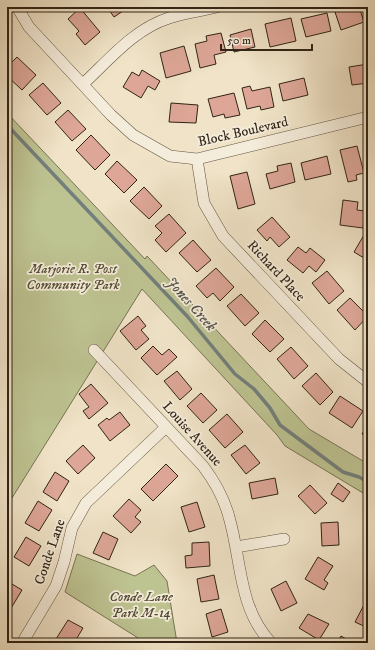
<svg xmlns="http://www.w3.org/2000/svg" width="375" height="650" viewBox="0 0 375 650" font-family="'IM FELL DW Pica',serif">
  <rect width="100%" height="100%" fill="#f0e3c7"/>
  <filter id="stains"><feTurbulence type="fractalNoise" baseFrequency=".005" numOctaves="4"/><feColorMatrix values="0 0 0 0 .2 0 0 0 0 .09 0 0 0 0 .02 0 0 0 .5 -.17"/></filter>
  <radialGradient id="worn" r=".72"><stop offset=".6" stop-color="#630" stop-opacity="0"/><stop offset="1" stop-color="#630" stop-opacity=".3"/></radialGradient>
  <path fill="#bec392" stroke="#777454" d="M7 113 145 259 147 256 309 429 368 464V496L285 446 277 435 142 289 7 506Z
    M77 554 135 576 154 565 167 581 177 643H146L65 592Z"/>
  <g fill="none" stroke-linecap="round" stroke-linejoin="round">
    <path stroke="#737f7c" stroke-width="3.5" d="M7 125 187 316 235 374 254 389 270 408 280 425 343 472 359 477 368 482"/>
  </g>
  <path fill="#dda697" stroke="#302416" d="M107 7H129L114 17Z
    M350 7H359L364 22 341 30 335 12Z
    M80 8 100 32 85 45 76 34 79 31 68 19Z
    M327 13 331 31 306 37 301 19Z
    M291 18 296 41 270 47 265 24Z
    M251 29 255 47 234 52 230 35Z
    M221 33 226 52 214 55 216 64 200 68 195 44 207 41 206 36Z
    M184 46 191 71 166 78 160 53Z
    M17 57 36 75 22 90 7 76V67Z
    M368 64V83L352 85 349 67Z
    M142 70 160 81 155 90 148 86 141 98 123 87 132 72 139 76Z
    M304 78 308 95 283 101 279 84Z
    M43 83 61 103 47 115 29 95Z
    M250 86 252 91 270 87 274 107 261 110 260 106 247 109 242 88Z
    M234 93 240 115 225 118 224 114 213 117 208 99Z
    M171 103 198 105 196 123 169 122Z
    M68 110 86 129 72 141 55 122Z
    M91 135 110 155 95 170 76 150Z
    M357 146 364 173 356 175 357 180 348 182 340 150Z
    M327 156 331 174 305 180 301 163Z
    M117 161 137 180 124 193 105 174Z
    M291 163 295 182 270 189 266 174 278 171 277 166Z
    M247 172 255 204 238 209 230 176Z
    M144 187 162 206 149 219 130 201Z
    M343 200 358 202 357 210 365 211 363 228 340 225Z
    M169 214 186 233 166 252 155 240 162 233 155 226Z
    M272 217 290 237 279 247 270 237 267 241 257 230Z
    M368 228V252L364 258 354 252Z
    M193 240 211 260 197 272 179 253Z
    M298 247 306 253 310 248 325 260 316 272 309 266 303 273 287 260Z
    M216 268 234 287 220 301 213 293 207 298 196 286Z
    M327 271 344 291 329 304 312 283Z
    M241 294 259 313 245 326 227 306Z
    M350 298 368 316 355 330 337 310Z
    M138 316 146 326 141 330 149 339 136 350 120 331Z
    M265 320 284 339 270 352 252 334Z
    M153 346 162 355 169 349 177 357 157 375 141 358Z
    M291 347 308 366 294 379 277 359Z
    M177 371 192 389 180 400 164 381Z
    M316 373 333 392 320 405 302 386Z
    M91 384 108 403 89 419 83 411 89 407 79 394Z
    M201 393 217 410 203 423 187 406Z
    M340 396 363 411 352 428 329 413Z
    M120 412 130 425 110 441 98 425 107 418 109 420Z
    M227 414 243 432 225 448 209 430Z
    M368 424V437L362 434Z
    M83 445 95 458 78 474 66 461Z
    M245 445 260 463 246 474 231 455Z
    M166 464 178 476 153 501 141 489Z
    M55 472 69 481 57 501 43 492Z
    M275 478 278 494 252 499 249 483Z
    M338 483 350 492 343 502 331 494Z
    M310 485 327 503 315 514 298 496Z
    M129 499 141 510 135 517 141 522 131 533 113 516Z
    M38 501 52 510 39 531 25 523Z
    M197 502 205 527 189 532 181 507Z
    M338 522 339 545 322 546 321 523Z
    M103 532 118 539 109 560 93 553Z
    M26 537 41 546 29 566 14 557Z
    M209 542 210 566 186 568 185 556 192 555V543Z
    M318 557 333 566 324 580 328 583 324 590 305 579Z
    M214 575 219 599 201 602 197 579Z
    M7 581 22 590 10 610 7 609Z
    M286 581 297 603 281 611 271 589Z
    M366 601 368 602V628L355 622Z
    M221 609 228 632 212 637 206 614Z
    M308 614 329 624 319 640 299 628Z
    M68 620 83 628 74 643H62L56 639Z
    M341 636 353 643H337Z"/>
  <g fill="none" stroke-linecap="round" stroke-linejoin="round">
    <g stroke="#605442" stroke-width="12">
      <path id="minor" d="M17 7 29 27 111 115 133 135 170 156 197 159 368 117
        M83 84C109 60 134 29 169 18 184 13 201 11 217 7
        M197 159 204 203 223 236 339 359 368 382
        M94 350 203 466C215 482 224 498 229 517 242 562 238 607 271 643
        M236 547 284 539
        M22 643 56 586 64 562 72 528 86 503 166 427"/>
    </g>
    <use href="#minor" stroke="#f5eddb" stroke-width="11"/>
  </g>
  <g text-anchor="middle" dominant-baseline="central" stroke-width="3.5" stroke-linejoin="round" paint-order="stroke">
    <g font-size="14" fill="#302416" stroke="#f5eddb">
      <text transform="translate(243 132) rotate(-13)">Block Boulevard</text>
      <text transform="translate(276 271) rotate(47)">Richard Place</text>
      <text transform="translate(192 434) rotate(48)">Louise Avenue</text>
      <text transform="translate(50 552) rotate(-71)">Conde Lane</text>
    </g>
    <g font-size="14" font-style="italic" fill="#544c35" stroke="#f5eddb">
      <text x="73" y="269">Marjorie R. Post<tspan x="73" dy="16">Community Park</tspan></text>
      <text x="141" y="597">Conde Lane<tspan x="141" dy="16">Park M-14</tspan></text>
    </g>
    <g font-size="15" font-style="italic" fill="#525149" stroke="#f5eddb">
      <text transform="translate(191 304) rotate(48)">Jones Creek</text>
    </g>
  </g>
  <rect width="375" height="650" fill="none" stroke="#f0e3c7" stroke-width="24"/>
  <rect x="8" y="8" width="359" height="634" fill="none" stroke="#302416" stroke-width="2"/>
  <rect x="12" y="12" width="351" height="626" fill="none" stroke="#302416"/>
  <path d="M221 44v6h91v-6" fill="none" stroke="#302416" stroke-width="2"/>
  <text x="227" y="44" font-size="12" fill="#302416" stroke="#f5eddb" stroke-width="3" paint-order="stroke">50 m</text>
  <rect width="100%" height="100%" filter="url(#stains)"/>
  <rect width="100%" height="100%" fill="url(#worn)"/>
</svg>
